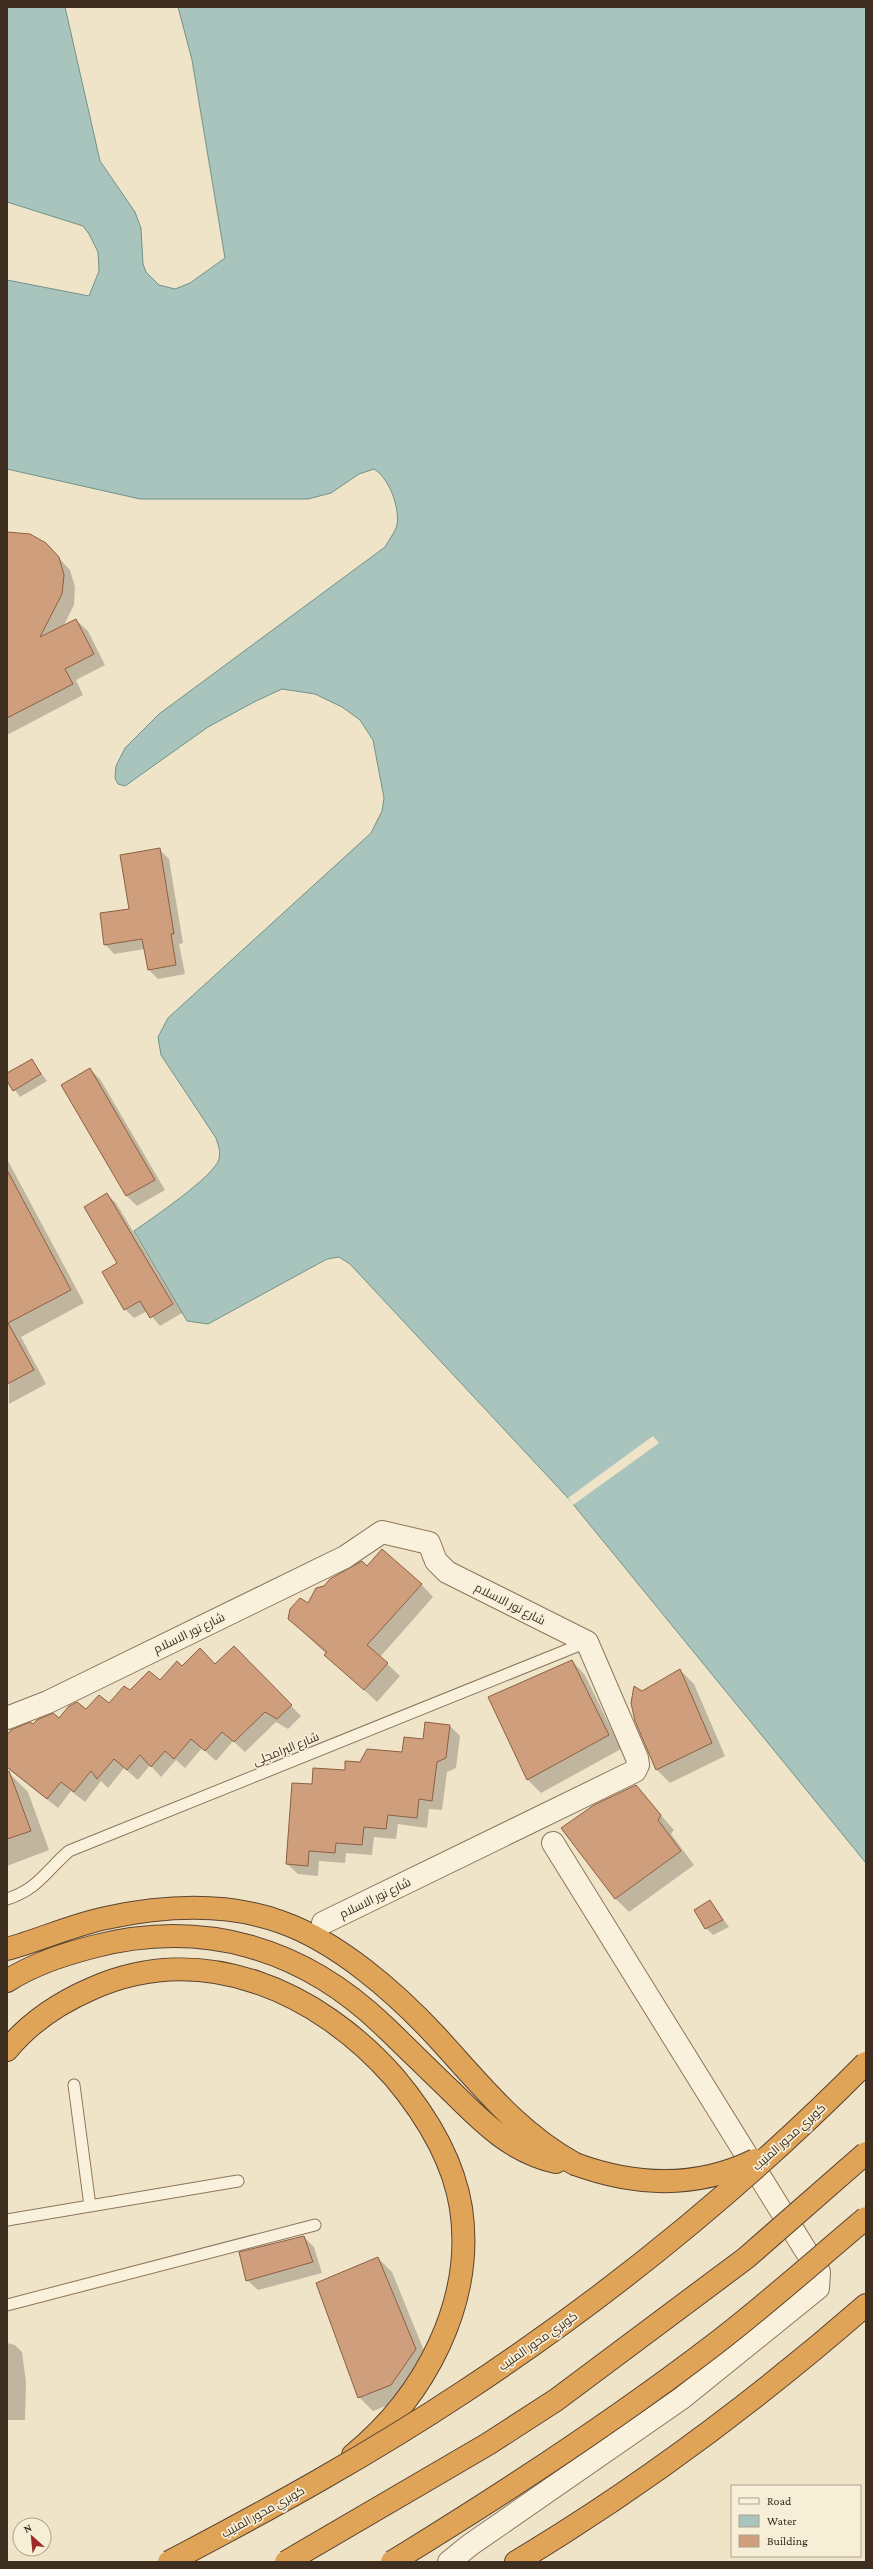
<svg xmlns="http://www.w3.org/2000/svg" width="873" height="2569" viewBox="0 0 873 2569" font-family="'Crimson Pro',Cairo,serif">
  <rect width="100%" height="100%" fill="#f0e4c8"/>
  <path fill="#a9c4bc" stroke="#6f938a" d="M7 7H65L100 161 135 212 141 228 143 264 146 272 159 285 175 289 190 283 225 258 192 60 178 7H866V1863L568 1498 350 1264 339 1257 327 1259 208 1324 187 1321 134 1231C151 1219 215 1176 219 1159 221 1151 218 1145 216 1138L161 1055 158 1037 168 1018 371 833 382 811 384 798 373 740 360 720 342 707 315 694 282 689 254 702 208 727 125 786 118 784 115 778 116 766 125 748 159 714 385 547C389 540 395 532 397 525 400 507 389 478 374 469L359 474 331 493 308 499H140L7 469V280L89 296 99 271 98 252 89 234 83 226 7 202Z"/>
  <path fill="#f0e4c8" d="M653 1436 659 1443 573 1505 568 1498Z"/>
  <path fill="#0003" d="M7 535 46 544 70 570 75 587 74 605 63 627 76 620 88 631 105 665 76 680 83 695 7 735Z
    M159 849 169 859 183 943 179 944 185 974 158 979 149 970 145 949 114 954 105 944 130 910Z
    M32 1060 47 1081 20 1097 7 1079V1074Z
    M90 1069 100 1079 165 1190 137 1206 127 1196 62 1085Z
    M7 1159 84 1303 21 1337 46 1384 9 1404Z
    M107 1194 116 1203 182 1313 160 1326 147 1311 134 1318 125 1309 103 1273 119 1264Z
    M367 1567 421 1584 433 1597 380 1657 400 1676 377 1702 289 1619 309 1605 325 1587Z
    M234 1647 301 1716 288 1729 276 1722 245 1752 233 1741 216 1761 202 1748 185 1768 176 1760 161 1777 150 1765 138 1780 124 1768 108 1788 101 1781 85 1802 71 1791 58 1808 7 1768V1737L33 1726 109 1705 130 1691 160 1682 182 1667 216 1666Z
    M572 1661 585 1675 621 1749 541 1793 528 1780Z
    M680 1670 694 1684 725 1756 670 1783 657 1770 636 1720 642 1693Z
    M450 1726 460 1736 456 1768 447 1772 442 1810 429 1809 427 1828 398 1824 396 1839 374 1837 372 1855 346 1853 345 1863 319 1861 318 1876 298 1874 287 1864 312 1785 361 1763 403 1753Z
    M8 1772 28 1792 49 1850 7 1866Z
    M635 1786 674 1830 671 1834 694 1865 629 1912 615 1898Z
    M710 1901 729 1927 713 1935 706 1928Z
    M304 2237 314 2247 322 2273 258 2290 247 2280Z
    M378 2258 392 2272 429 2363 404 2399 373 2411 359 2397Z
    M7 2343 15 2345 22 2352 26 2382 25 2420H7Z"/>
  <path fill="#cf9f7d" stroke="#8d5f41" d="M7 532 30 534 46 543 59 557 64 575 62 594 40 637 76 619 94 654 65 669 73 684 7 718Z
    M160 848 174 934H171L176 965 148 970 142 939 104 945 100 913 129 909 120 855Z
    M32 1059 41 1074 13 1091 7 1081V1073Z
    M90 1068 155 1180 126 1196 61 1085Z
    M7 1170 71 1290 8 1323 34 1370 7 1384Z
    M107 1193 173 1304 150 1318 140 1301 124 1310 102 1272 117 1263 84 1207Z
    M382 1549 422 1584 367 1645 388 1663 364 1690 324 1655 327 1652 288 1619 290 1609 300 1598 308 1603 316 1588 324 1586 330 1579 362 1561 367 1566Z
    M234 1646 292 1705 277 1719 265 1712 234 1742 222 1732 205 1751 191 1739 174 1759 165 1751 151 1767 140 1755 127 1770 114 1759 97 1779 91 1771 74 1792 61 1782 47 1799 7 1767V1735L11 1730 30 1722 33 1724 37 1720 53 1713 59 1718 69 1706 77 1702 86 1709 99 1695 109 1703 124 1686 130 1690 149 1671 160 1680 177 1661 182 1666 200 1648 215 1664Z
    M572 1660 609 1735 527 1780 488 1697Z
    M680 1669 712 1743 656 1770 635 1721 631 1703 634 1686 642 1691Z
    M425 1722 450 1725 446 1758 437 1762 432 1801 419 1799 417 1818 388 1815 386 1829 364 1827 362 1845 336 1843 335 1853 309 1851 308 1866 286 1864 292 1783 312 1784 313 1768 345 1770V1761L360 1762 367 1749 402 1752 404 1737 423 1739Z
    M9 1771 31 1831 7 1839V1772Z
    M636 1785 661 1815 658 1820 681 1851 615 1899 561 1828 594 1805Z
    M710 1900 723 1920 705 1929 694 1910Z
    M304 2236 313 2262 246 2281 239 2252Z
    M378 2257 416 2349 391 2385 358 2398 316 2283Z"/>
  <g fill="none" stroke-linecap="round" stroke-linejoin="round">
    <g stroke="#8d765c" stroke-width="13">
      <path id="lane" d="M7 1899C38 1889 46 1871 69 1851L587 1642
        M74 2085 90 2206
        M7 2220 238 2181
        M7 2305 315 2225"/>
    </g>
    <g stroke="#8d765c" stroke-width="24">
      <path id="street" d="M7 1718 48 1702 345 1557 382 1532 429 1543 436 1561 447 1572 587 1642 637 1758 638 1765 635 1771 323 1923
        M449 2562 470 2545 682 2398 818 2288 819 2272 553 1843"/>
    </g>
    <g stroke="#5b4430" stroke-width="24">
      <path id="highway" d="M7 1949C40 1940 72 1925 106 1918 162 1906 226 1902 281 1922 338 1942 395 1992 436 2036 480 2084 517 2132 575 2164
        M7 1981C34 1964 62 1955 92 1947 203 1918 303 1948 384 2026 406 2047 428 2069 450 2090 482 2122 511 2152 556 2162
        M7 2050C29 2023 59 2003 91 1989 202 1939 318 1991 394 2077 426 2115 453 2158 461 2208 475 2302 425 2396 353 2455
        M516 2562C641 2487 757 2400 866 2305"/>
    </g>
    <use href="#lane" stroke="#faf1dc" stroke-width="11"/>
    <use href="#street" stroke="#faf1dc" stroke-width="22"/>
    <use href="#highway" stroke="#e0a458" stroke-width="22"/>
    <g stroke="#5b4430" stroke-width="24" stroke-linecap="butt">
      <path id="highway-bridge" d="M575 2164C635 2186 696 2189 755 2160
        M169 2562C270 2509 370 2454 465 2391 609 2296 744 2186 866 2063
        M286 2562 488 2444 556 2400 746 2258 866 2153
        M392 2562C503 2494 612 2423 715 2344 767 2304 816 2260 866 2218"/>
    </g>
    <use href="#highway-bridge" stroke="#e0a458" stroke-width="22"/>
  </g>
  <g text-anchor="middle" dominant-baseline="central" stroke-width="3.5" stroke-linejoin="round" paint-order="stroke">
    <g font-size="12" fill="#3d2e20" stroke="#f7eed8">
      <text transform="translate(510 1604) rotate(27)">شارع نور الاسلام</text>
      <text transform="translate(189 1633) rotate(-26)">شارع نور الاسلام</text>
      <text transform="translate(286 1749) rotate(-22)">شارع البرامجلى</text>
      <text transform="translate(375 1898) rotate(-26)">شارع نور الاسلام</text>
      <text transform="translate(789 2137) rotate(-42)">كوبري محور المنيب</text>
      <text transform="translate(538 2341) rotate(-35)">كوبري محور المنيب</text>
      <text transform="translate(263 2512) rotate(-29)">كوبري محور المنيب</text>
    </g>
  </g>
  <rect width="873" height="2569" fill="none" stroke="#3d2e20" stroke-width="16"/>
  <rect x="731" y="2485" width="130" height="72" fill="#f7eed8" stroke="#ada18e"/>
  <rect x="739" y="2498" width="20" height="6" fill="#faf1dc" stroke="#ada18e"/>
  <text x="767" y="2505" font-size="12" fill="#3d2e20">Road</text>
  <rect x="739" y="2515" width="20" height="12" fill="#a9c4bc" stroke="#ada18e"/>
  <text x="767" y="2525" font-size="12" fill="#3d2e20">Water</text>
  <rect x="739" y="2535" width="20" height="12" fill="#cf9f7d" stroke="#ada18e"/>
  <text x="767" y="2545" font-size="12" fill="#3d2e20">Building</text>
  <g transform="translate(32 2537) rotate(333)"><circle r="19" fill="#f7eed8" stroke="#ada18e"/>
  <path d="M0-3L7 15L0 10L-7 15Z" fill="#9e2a2b"/>
  <text y="-6" font-size="11" font-weight="bold" text-anchor="middle" fill="#3d2e20">N</text>
  </g>
</svg>
